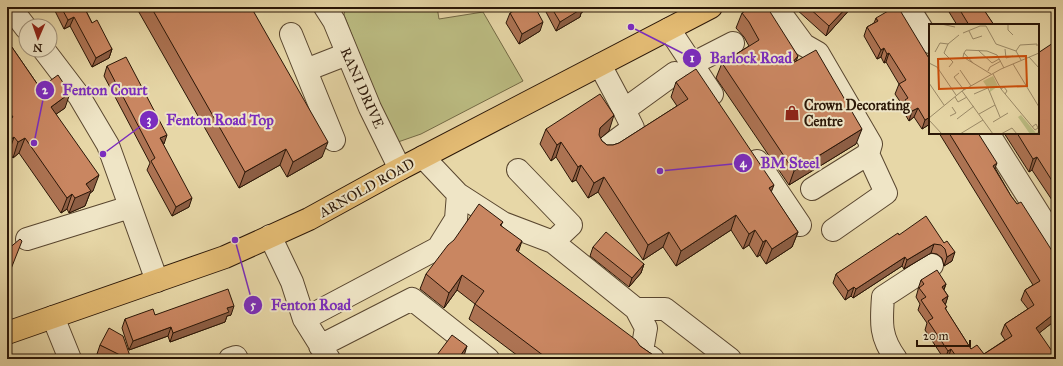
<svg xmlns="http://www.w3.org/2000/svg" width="1063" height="366" viewBox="0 0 1063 366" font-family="'IM FELL Great Primer',serif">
  <rect width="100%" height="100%" fill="#e7d7a7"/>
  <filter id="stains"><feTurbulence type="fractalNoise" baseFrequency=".005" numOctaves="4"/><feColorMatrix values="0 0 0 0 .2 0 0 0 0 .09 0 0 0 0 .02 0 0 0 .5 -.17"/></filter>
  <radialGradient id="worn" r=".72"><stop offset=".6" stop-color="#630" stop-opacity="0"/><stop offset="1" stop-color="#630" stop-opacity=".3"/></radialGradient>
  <path fill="#bcbd83" stroke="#736a45" d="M348 7H437L439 19 483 12 523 81 421 134 398 142 383 114 344 15 345 8Z"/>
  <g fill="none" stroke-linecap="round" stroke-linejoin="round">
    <g stroke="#59462f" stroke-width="24">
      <path id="minor" d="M10 7 26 28
        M325 7 334 21 370 108 400 169
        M776 7 804 45 818 53 871 144 868 154 812 189
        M908 7 930 42
        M669 29 712 94
        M291 34 334 140
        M44 50 79 96 108 145 157 281
        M692 64 733 43
        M600 65 624 110 675 73
        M306 70 347 54
        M988 133 1056 241
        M606 148 633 128 624 110
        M423 157 458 194 503 223 553 242 636 309 646 328 642 351 653 359
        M757 161 800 225
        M518 170 571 225 553 242
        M833 230 886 193 868 154
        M270 236 292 282 304 319 329 359
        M27 239 130 207
        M636 309H665L730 359
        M53 317 70 359
        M304 319 438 248 456 219 458 194
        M320 346 412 299 488 359
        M230 359 236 357 237 359
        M896 359C880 337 881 323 883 297L932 265"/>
    </g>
    <g stroke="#2a1607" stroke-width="24">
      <path id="major" d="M7 333 225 257 309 219 400 169 711 7"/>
    </g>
    <use href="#minor" stroke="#efe5c6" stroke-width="22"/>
    <use href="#major" stroke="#e4bc74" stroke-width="22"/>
  </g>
  <path fill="#ad7353" stroke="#2a1607" d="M53 7H84L92 23 112 49 109 58 92 67 70 26 64 29Z
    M136 7H251L322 157 287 177 280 165 239 188Z
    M548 7H590L581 13 580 17 556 31 546 12Z
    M797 7H852L826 36 796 9Z
    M946 7H994L985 12 994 25H957Z
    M510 13 540 31 519 44 506 23Z
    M742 13 797 61 856 144 789 185 716 78 722 63 749 46 744 37 736 28Z
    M876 18 930 124 922 129 914 117 909 121 902 109 903 106 895 94 899 84 886 62 884 63 881 57 877 59 864 36 867 27 874 23Z
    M7 40 40 88 65 108 56 114 93 191 90 193 85 206 69 213 67 209 61 213 19 153 13 158 9 152 7 154Z
    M1056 41V206L1032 170 1029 172 1004 133H1038Z
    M107 66 163 144 189 207 172 216 147 170 150 163 104 76Z
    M676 82 771 192 798 232 792 247 766 264 760 255 757 257 749 245 743 249 731 230 676 266 663 247 643 260 598 192 588 198 576 180 572 182 556 157 551 161 540 144 546 129 609 131 600 138 602 141 607 145H613L619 143 677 106 671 97Z
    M939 133H978L995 168 1011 196 1056 257V326L1052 323 1039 333 1056 359H944L925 330 927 323 918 310 920 304 916 297 918 290V289L921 280 946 284 944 290 948 296 945 305 946 310 971 349 984 354 1005 340 1001 334 1005 324 1028 309 1021 300 1025 290 1033 285Z
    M503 222 501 225 518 252 640 346 659 359H522L469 319 475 304 457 290 444 308 420 289 426 274Z
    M899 235 944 243 952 261 944 266 942 258 937 254 931 253 904 269 902 266 853 298 851 296 845 300 833 283 836 274Z
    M593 247 644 264 641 273 629 287 590 256Z
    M155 315H231L227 316 225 322 170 342 168 336 129 350 122 328 125 319Z
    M100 345 131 359H107L97 354Z"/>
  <path fill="#8d5e44" stroke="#2a1607" d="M581 7H590L581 13 580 17 556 31 560 22Z
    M847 7H852L826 36 829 26Z
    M980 7H994L976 18Z
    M74 17 70 26 64 29 68 20Z
    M543 22 540 31 519 44 522 34Z
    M884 48 881 57 877 59 881 50Z
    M112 49 109 58 92 67 96 58Z
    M889 53 886 62 884 63 887 54Z
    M798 56 793 71 791 64Z
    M70 93 65 108 45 122 51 107Z
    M918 108 914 117 909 121 912 111Z
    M614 115 609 131 595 143 600 128Z
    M930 117V124L922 129 925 120Z
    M862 129 856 144 789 185 794 171Z
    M167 135 164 144 160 138Z
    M14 137 9 152 7 154V142Z
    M25 138 19 153 13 158 18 142Z
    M328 142 322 157 287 177 293 162Z
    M561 142 556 157 551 161 557 145Z
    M286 149 280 165 239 188 245 172Z
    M1037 157 1032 170 1029 172 1033 159Z
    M997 163 993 173V166Z
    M581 165 576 180 572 182 578 167Z
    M99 175 93 191 90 193 85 206 69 213 75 198 86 184Z
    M604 177 598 192 588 198 594 183Z
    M774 185 768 200 769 188Z
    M72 194 67 209 61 213 67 198Z
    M192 198 189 207 172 216 176 207Z
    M736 215 731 230 676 266 681 251Z
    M755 230 749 245 743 249 749 234Z
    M669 232 663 247 643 260 648 245Z
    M798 232 792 247 766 264 772 249Z
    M766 240 760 255 757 257 763 242Z
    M522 241 517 256 516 250Z
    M934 244 931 253 904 269 907 260Z
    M955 252 952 261 944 266 947 257Z
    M905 257 902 266 853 298 856 289Z
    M644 264 641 273 629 287 632 278Z
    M462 275 457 290 444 308 449 293Z
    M946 284 942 293V287Z
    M854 287 851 296 845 300 848 291Z
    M948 296 945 306 942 300Z
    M234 306 231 315 227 316 225 322 170 342 173 333 227 308Z
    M1055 313 1052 323 1033 338 1036 328Z
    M171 327 168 336 129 350 133 341Z
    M467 346 464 356 461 359H458Z
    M951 349 948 359H945L948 351Z"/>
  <path fill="#c98661" stroke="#2a1607" d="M61 7H84L92 23 97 20 112 49 96 58 74 17 68 20Z
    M151 7H251L328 142 293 162 286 149 245 172Z
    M521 7H535L543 22 522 34 510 13Z
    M551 7H582L583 8 560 22Z
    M752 7H767L798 56 791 64 816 50 862 129 794 171 722 63 759 40 749 22 742 13Z
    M808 7H847L829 26Z
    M895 7H898L930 60V117L925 120 918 108 912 111 905 100 908 98 899 84 906 80 889 53 887 54 884 48 881 50 867 27 878 21 876 18Z
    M958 7H982L994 25H969Z
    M7 40 40 88 58 75 70 93 51 107 99 175 86 184 91 191 75 198 72 194 67 198 25 138 18 142 14 137 7 142V121L13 117 7 109Z
    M1056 41V187L1037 157 1033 159 1017 133H1038V53Z
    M126 57 167 135 160 138 192 198 176 207 151 161 155 158 107 66Z
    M696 69 774 185 769 188 798 232 772 249 766 240 763 242 755 230 749 234 736 215 681 251 669 232 648 245 604 177 594 183 581 165 578 167 561 142 557 145 546 129 600 94 614 115 600 128 599 135 602 141 607 145H613L619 143 688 99 676 82Z
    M949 133H978L997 163 993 166 1011 196 1017 204 1021 202 1056 257V314L1055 313 1036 328 1056 357V359H958L951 349 948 351 928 321 933 318 921 300 926 297 919 288 924 284 921 280 937 270 946 284 942 287 948 296 942 300 947 307 945 308 971 349 977 345 984 354 1012 336 1005 324 1034 305 1025 290 1040 281Z
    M479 204 503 222 500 225 522 241 516 250 636 340 640 346 659 359H548L475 304 484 291 462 275 449 293 426 274 448 245 454 240Z
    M926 216 944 243 947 241 955 252 947 257 945 249 941 245 934 244 907 260 905 257 856 289 854 287 848 291 836 274 898 233 899 235Z
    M606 232 644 264 632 278 593 247Z
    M20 239 22 241 7 279V250Z
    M228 289 234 306 227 308 229 312 173 333 171 327 133 341 125 319 153 309 155 315Z
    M109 328 123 336 131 359H124L126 358 100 345Z
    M452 335 467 346 458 359H434Z"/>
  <defs>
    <g id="shop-bare" transform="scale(1.2)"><path d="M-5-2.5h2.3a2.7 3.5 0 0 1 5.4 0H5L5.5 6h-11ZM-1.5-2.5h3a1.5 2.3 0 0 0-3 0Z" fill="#8f2418" stroke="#efe5c6" stroke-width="2.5" paint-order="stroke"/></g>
  </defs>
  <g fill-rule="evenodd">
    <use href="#shop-bare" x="792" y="113"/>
  </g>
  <g text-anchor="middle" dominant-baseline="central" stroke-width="4" stroke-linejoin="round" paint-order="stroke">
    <g font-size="14" fill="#2a1607" stroke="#efe5c6">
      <text transform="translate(362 88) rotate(66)">RANI DRIVE</text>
      <text transform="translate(367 188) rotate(-29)">ARNOLD ROAD</text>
    </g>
    <g font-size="14" font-weight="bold" fill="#2a1607" stroke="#efe5c6" text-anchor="start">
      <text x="804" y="105">Crown Decorating<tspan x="804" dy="16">Centre</tspan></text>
    </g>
  </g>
  <g transform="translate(929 24)">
    <rect width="110" height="110" fill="#e7d7a7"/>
    <path d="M64 52 69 62 61 68V62L58 63 54 57ZM92 91 107 109 110 107V110H101L89 93Z" fill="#bcbd83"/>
    <path fill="none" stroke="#9b8a67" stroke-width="1" d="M12 0 26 3M79 0V6L84 11M40 7 44 15 53 12M34 9 51 2H57L67 20 87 27 92 36M19 20 15 29 24 38 20 43M76 25 77 34 84 32M49 26 63 39 70 35M87 27 91 21 108 20V22M6 28 11 19 19 20 30 11M35 29 34 33 44 39M100 33 110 44M0 39 8 43 27 71M84 40 110 83M31 46 42 62M59 47 61 43 72 37M30 49 25 53 35 66M62 50 44 39 35 29 37 26 58 27 68 31 75 44M64 50 72 65 106 106 109 104 107 100 103 103M0 59 15 81M59 64 71 93M72 65 75 63 78 67 76 70M33 67 64 110M45 70 61 63M26 73 29 78 38 73M50 90 66 81M21 92 27 89 23 83M0 94 33 67 72 45 110 29M28 95 45 82M0 96 13 110M64 98 79 89M31 110 54 96M72 110 83 104 88 110"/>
    <path fill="#cc4f0b" fill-opacity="0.15" stroke="#cc4f0b" stroke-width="2" d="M97 32 98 62 10 65 9 35Z"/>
    <rect width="110" height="110" fill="none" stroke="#2a1607" stroke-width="2"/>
  </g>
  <path fill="none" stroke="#7b2cbf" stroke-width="1.5" d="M631 27L692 58M34 143L45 90M103 154L149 120M660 171L743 163M235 240L253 305"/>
  <g fill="#7b2cbf" stroke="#efe5c6" stroke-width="1.5">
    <circle cx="631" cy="27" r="4"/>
    <circle cx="34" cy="143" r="4"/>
    <circle cx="103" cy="154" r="4"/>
    <circle cx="660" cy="171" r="4"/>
    <circle cx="235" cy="240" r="4"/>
    <circle cx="692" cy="58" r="10"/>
    <circle cx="45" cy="90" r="10"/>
    <circle cx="149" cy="120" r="10"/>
    <circle cx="743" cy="163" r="10"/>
    <circle cx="253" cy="305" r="10"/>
  </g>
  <g font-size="12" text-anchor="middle" font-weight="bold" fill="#fff">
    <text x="692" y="62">1</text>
    <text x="45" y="94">2</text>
    <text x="149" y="124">3</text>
    <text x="743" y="167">4</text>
    <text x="253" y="309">5</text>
  </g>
  <g font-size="15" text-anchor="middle" font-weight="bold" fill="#7b2cbf" stroke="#efe5c6" stroke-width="4" stroke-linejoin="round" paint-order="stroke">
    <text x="751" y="63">Barlock Road</text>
    <text x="105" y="95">Fenton Court</text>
    <text x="220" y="125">Fenton Road Top</text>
    <text x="790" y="168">BM Steel</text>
    <text x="311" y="310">Fenton Road</text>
  </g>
  <rect width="1063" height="366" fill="none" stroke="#e7d7a7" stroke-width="24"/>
  <rect x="8" y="8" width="1047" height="350" fill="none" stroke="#2a1607" stroke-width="2"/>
  <rect x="12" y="12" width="1039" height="342" fill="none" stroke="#2a1607"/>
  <g transform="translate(38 38) rotate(182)"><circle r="19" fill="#efe5c6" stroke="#a0927a"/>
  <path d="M0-3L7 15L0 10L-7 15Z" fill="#8f2418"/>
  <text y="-6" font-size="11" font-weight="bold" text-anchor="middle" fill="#2a1607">N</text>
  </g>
  <path d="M917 340v6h53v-6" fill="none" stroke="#2a1607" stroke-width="2"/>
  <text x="923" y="340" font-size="12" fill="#2a1607" stroke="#efe5c6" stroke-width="3" paint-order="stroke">20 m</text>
  <rect width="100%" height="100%" filter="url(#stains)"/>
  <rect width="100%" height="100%" fill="url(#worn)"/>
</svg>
